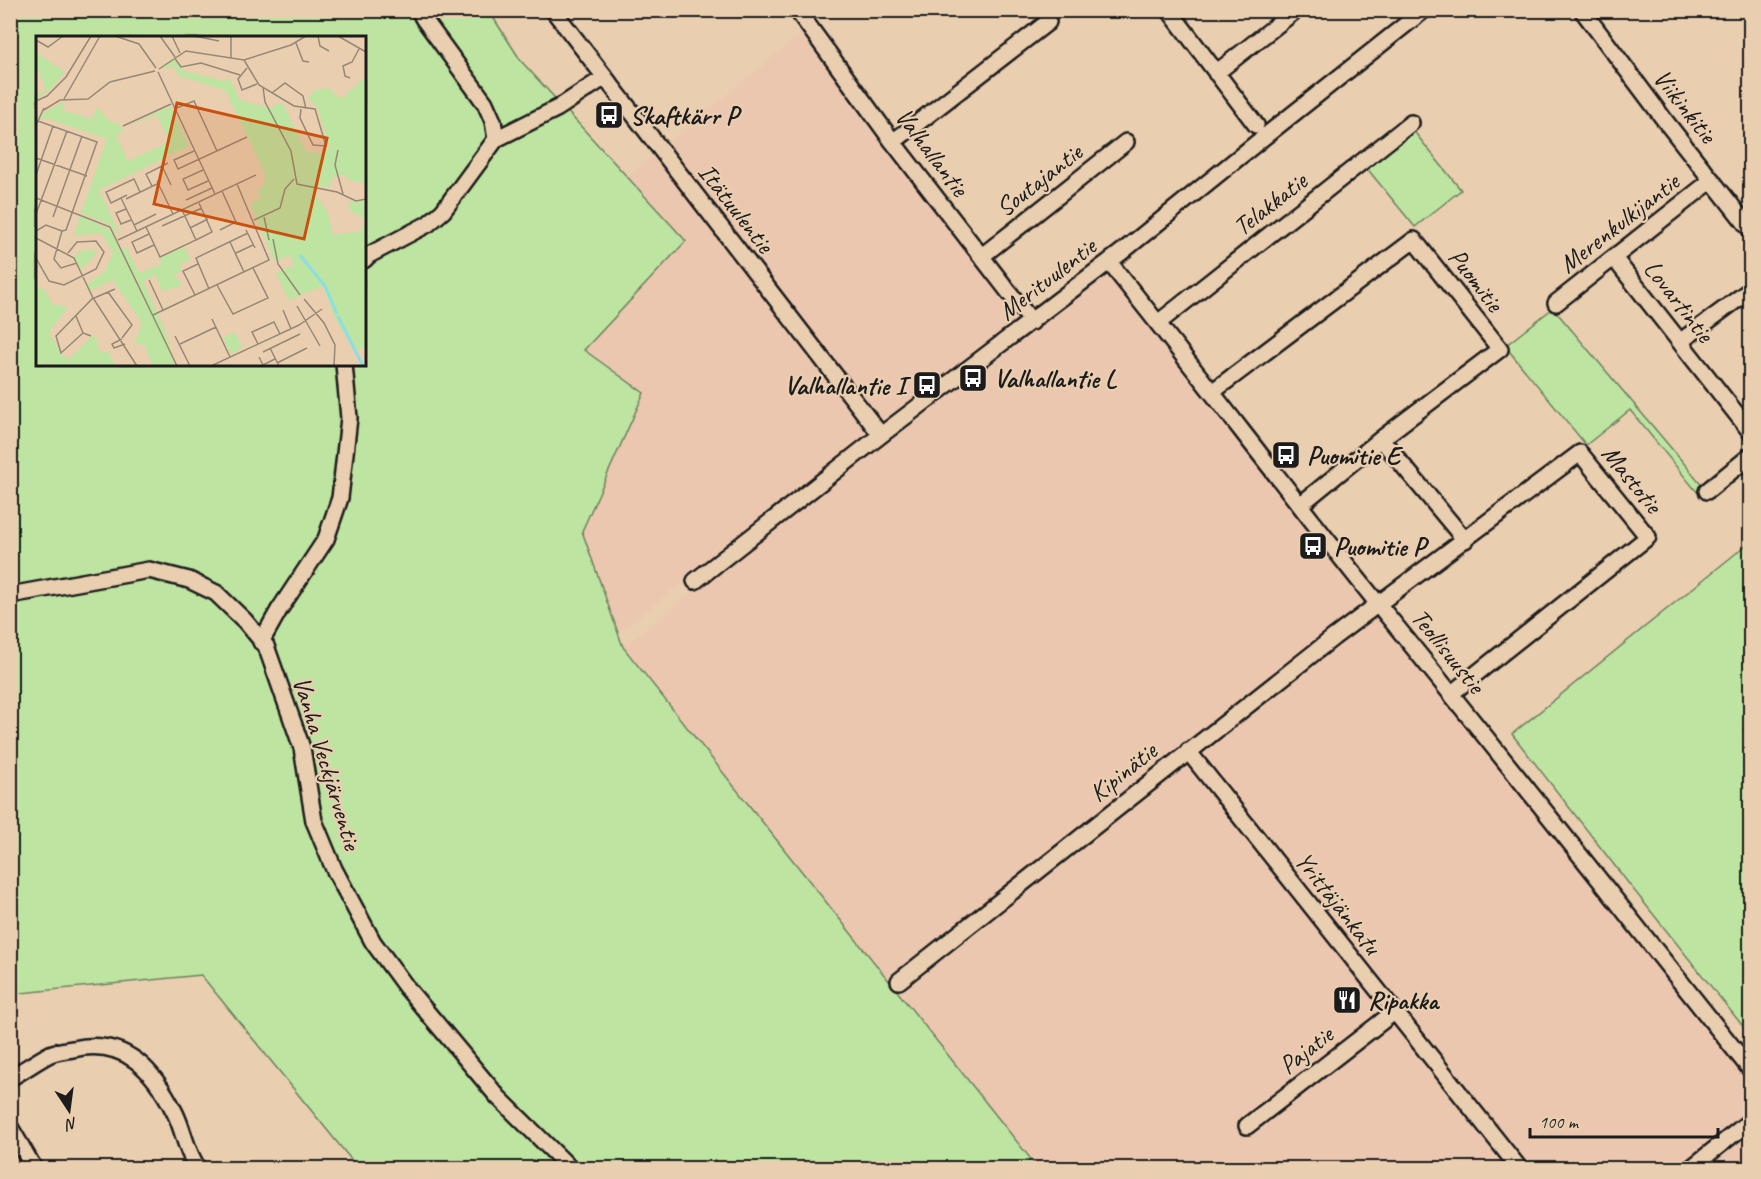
<svg xmlns="http://www.w3.org/2000/svg" width="1761" height="1179" viewBox="0 0 1761 1179" font-family="Caveat,sans-serif">
  <rect width="100%" height="100%" fill="#e9ceb0"/>
  <filter id="ink" filterUnits="userSpaceOnUse"><feTurbulence type="fractalNoise" baseFrequency=".0167" numOctaves="2"/><feDisplacementMap in="SourceGraphic" scale="12" xChannelSelector="R" yChannelSelector="G"/><feConvolveMatrix kernelMatrix="1 2 1 2 8 2 1 2 1" color-interpolation-filters="sRGB"/></filter>
  <g filter="url(#ink)">
    <path fill="#ecc7b0" d="M802 33 1018 321 615 635 405 359Z
      M1110 264 1750 1077V1168H1038L623 647Z"/>
    <path fill="#bde4a0" stroke="#6c805e" stroke-width="1.5" fill-rule="evenodd" d="M11 11H489L521 61 686 241 584 350 644 393 582 531 623 647 1038 1168H358L201 975 11 994ZM38 38H364V364H38Z
      M1412 129 1461 190 1415 227 1365 166Z
      M1553 308 1703 486 1697 492 1630 410 1586 445 1505 346Z
      M1750 542V723L1743 730 1750 740V1035L1629 884 1512 734Z"/>
    <g fill="none" stroke-linecap="round" stroke-linejoin="round">
      <g stroke="#1c1c1c" stroke-width="20">
        <path id="minor" d="M419 10 423 18 485 103 493 121 496 139
          M553 10 881 435
          M797 10 893 142 1032 322
          M1169 10 1256 125
          M1582 10 1666 122 1750 229
          M1216 73 1296 10
          M893 142 1048 22
          M982 256 1126 142
          M1614 258 1750 431
          M364 260 369 255 428 224 443 211 496 139 558 108 605 77
          M1109 262C1200 375 1287 491 1378 604 1504 758 1626 914 1750 1069
          M1556 303 1712 180
          M1158 323 1411 123
          M1681 341 1750 290
          M1212 392 1414 240 1500 349 1381 439 1300 505
          M1381 439 1465 540
          M1707 491 1750 456
          M695 581 881 435 1123 251 1264 137 1424 10
          M10 595 149 570 189 580 216 593 245 621 266 646 302 748 314 821 334 869 373 942 406 987 498 1097 570 1168
          M261 642 279 610 326 539 340 498 349 418 344 364
          M1188 751 1519 1168
          M899 981 1334 637 1580 453 1648 537 1452 693
          M10 1078C24 1070 37 1061 50 1054 57 1051 65 1050 73 1049 125 1037 154 1070 175 1113 184 1131 186 1152 198 1168
          M1247 1126 1394 1012
          M10 1127 34 1168
          M1691 1168 1750 1121"/>
      </g>
      <use href="#minor" stroke="#e9ceb0" stroke-width="15"/>
    </g>
  </g>
  <defs>
    <g id="bus-square" transform="scale(1.5)"><rect x="-9" y="-9" width="18" height="18" rx="4" fill="#1c1c1c" stroke="#e9ceb0"/><path d="M-5-6H5V4H4V6H2V4H-2V6H-4V4H-5ZM-3.5-4V0h7V-4ZM-3.5 1.2v1.5H-2V1.2ZM2 1.2v1.5H3.5V1.2Z" fill="#fff"/></g>
    <g id="restaurant-square" transform="scale(1.5)"><rect x="-9" y="-9" width="18" height="18" rx="4" fill="#1c1c1c" stroke="#e9ceb0"/><path d="M-5-6h1v4h1v-4h1v4h1v-4h1v5L-1.5 .5V6h-2V.5L-5-1ZM5-6V6H3V1.5H1.5Q1.5-4 5-6Z" fill="#fff"/></g>
  </defs>
  <g fill-rule="evenodd">
    <use href="#bus-square" x="609" y="115"/>
    <use href="#bus-square" x="973" y="378"/>
    <use href="#bus-square" x="927" y="385"/>
    <use href="#bus-square" x="1286" y="455"/>
    <use href="#bus-square" x="1313" y="546"/>
    <use href="#restaurant-square" x="1347" y="1000"/>
  </g>
  <g text-anchor="middle" dominant-baseline="central" stroke-width="4.5" stroke-linejoin="round" paint-order="stroke">
    <g font-size="26" fill="#1c1c1c" stroke="#e9ceb0">
      <text transform="translate(1685 106) rotate(52)">Viikinkitie</text>
      <text transform="translate(932 152) rotate(53)">Valhallantie</text>
      <text transform="translate(1039 180) rotate(-38)">Soutajantie</text>
      <text transform="translate(1270 204) rotate(-38)">Telakkatie</text>
      <text transform="translate(736 208) rotate(52)">Itätuulentie</text>
      <text transform="translate(1619 223) rotate(-38)">Merenkulkijantie</text>
      <text transform="translate(1047 279) rotate(-38)">Merituulentie</text>
      <text transform="translate(1476 280) rotate(52)">Puomitie</text>
      <text transform="translate(1679 301) rotate(52)">Lovartintie</text>
      <text transform="translate(1632 479) rotate(51)">Mastotie</text>
      <text transform="translate(1448 651) rotate(51)">Teollisuustie</text>
      <text transform="translate(327 763) rotate(73)">Vanha Veckjärventie</text>
      <text transform="translate(1123 772) rotate(-39)">Kipinätie</text>
      <text transform="translate(1338 903) rotate(52)">Yrittäjänkatu</text>
      <text transform="translate(1306 1050) rotate(-38)">Pajatie</text>
    </g>
    <g font-size="26" font-weight="bold" fill="#1c1c1c" stroke="#e9ceb0" text-anchor="start">
      <text x="630" y="115">Skaftkärr P</text>
      <text x="994" y="378">Valhallantie L</text>
      <text x="906" y="385" text-anchor="end">Valhallantie I</text>
      <text x="1307" y="455">Puomitie E</text>
      <text x="1334" y="546">Puomitie P</text>
      <text x="1368" y="1000">Ripakka</text>
    </g>
  </g>
  <g transform="translate(36 36)">
    <rect width="330" height="330" fill="#e9ceb0"/>
    <path d="M0 6 1 17 29 36 13 55 0 63V59L10 55 0 28ZM138 23 147 35 189 45 193 41 204 64 234 72 246 66 270 115 288 118 293 110 281 71 272 63 279 54 293 52 305 63 330 40V147L315 145 307 138 296 142 293 151 283 150 278 156 292 177 297 199 325 195 329 183 313 174V165H330V311L318 315 299 282 287 250 253 264 240 237 258 229 253 219 239 226 214 168 225 161 221 156 229 146 228 135 189 54 143 40 137 30 125 33ZM29 65 26 74 56 83 61 71 76 87 81 86 88 95 80 99 92 125 133 106 121 79 89 91 134 70 153 110 63 154 85 201 71 187 45 177 71 103 10 82 4 84 7 77ZM44 178 77 196 83 214 90 211 103 237 125 228 124 222 148 210 154 224 144 228 146 234 139 238 146 250 126 255 119 239 107 245 130 296 139 330H117L108 308H98L106 287 77 244 53 255 50 249 69 235 77 217 65 197 38 200ZM57 213 60 218 45 234 38 221 45 215ZM0 249 10 255 16 268 32 271 13 296 26 319 33 323 56 300 61 303V314L73 317 80 330H0ZM199 296 206 312 194 318 187 301Z" fill="#bde4a0"/>
    <path fill="none" stroke="#8cdee4" stroke-width="3" d="M264 219 289 250 301 278M302 280 327 330"/>
    <path fill="none" stroke="#978775" stroke-width="1.5" d="M79 0 103 8 120 32M124 0 139 21M136 0 144 17M158 0 183 5M195 0V22M282 0 284 10 293 15M302 0 330 16M0 4 12 11 27 0M260 7 267 25 273 26M138 21 145 31 165 27 204 39M208 24 223 49 258 70 279 73 290 110 277 109 264 82 265 73M211 32 202 43 206 54 221 48M123 33 150 15 208 24 255 9 270 0M122 36 179 158M314 42 309 40 307 30 316 26 323 13M227 51 229 66 255 115 261 148 301 156 320 165 330 163M236 57 249 47 267 60 270 73M28 63 64 0M0 65 11 60 30 41 55 0M138 73 158 65 181 115M6 75 24 64 52 63 74 46 119 35M2 85 61 106 30 194 26 195M0 89 8 72M87 90 135 68M302 114 299 129 307 158M158 115 138 124 142 133 211 101M0 122 51 140M126 130 135 149M167 134 147 143 152 154 172 145M0 139 17 90M121 145 137 178M116 150 110 138 132 127M91 159 75 167 70 156 98 143 104 156M0 162 74 191 141 330M85 162 101 195M90 163 123 147M150 164 176 152M90 173 80 177 85 188 95 184M0 178 31 95M17 181 46 100M228 181 233 204M218 184 244 172 249 153 258 143M98 189 120 178M126 190 166 172M110 191 124 221 160 204 146 174M154 192 172 183M184 194 200 186 186 155M210 194 219 212M0 195 10 189 26 195 18 223 25 232 41 227M113 198 96 206 101 217 118 209M0 202 38 222 57 262 101 330M237 203 242 228 264 259M82 204 220 139M160 204 176 196 163 167M194 206 208 236M200 217 217 209M0 222 13 245 28 249 60 233 68 216 60 205 41 206 32 217M113 244 127 274M181 249 197 278 232 262 217 232M173 253 160 222 212 197M72 256 96 289 86 302M159 259 147 235 162 228M268 263 288 287 299 309 298 330M261 270 284 310M247 274 255 293M117 279 233 224 201 148M40 280 47 297 55 300M176 283 194 321M47 297 25 317 20 300 56 263 79 253M139 300 154 330M86 303 76 308 78 312 89 308M144 308 180 291M222 308 216 296 238 286 244 298M234 312 243 330M227 316 264 298M223 321 227 329 239 323M241 327 271 312M175 330 263 289 286 273"/>
    <path fill="#c9500e" fill-opacity="0.15" stroke="#c9500e" stroke-width="3" d="M141 67 291 102 268 203 118 168Z"/>
    <rect width="330" height="330" fill="none" stroke="#1c1c1c" stroke-width="3"/>
  </g>
  <rect width="1761" height="1179" fill="none" stroke="#e9ceb0" stroke-width="36"/>
  <rect x="18" y="18" width="1725" height="1143" fill="none" stroke="#1c1c1c" stroke-width="2" filter="url(#ink)"/>
  <g transform="translate(69 1110) rotate(167)" stroke="#e9ceb0" stroke-width="4.5" paint-order="stroke">
  <path d="M0-4.5L10 22L0 15L-10 22Z" fill="#1c1c1c"/>
  <text y="-9" font-size="16" font-weight="bold" text-anchor="middle" fill="#1c1c1c">N</text>
  </g>
  <path d="M1530 1128v9h188v-9" fill="none" stroke="#1c1c1c" stroke-width="3"/>
  <text x="1539" y="1128" font-size="18" fill="#1c1c1c" stroke="#e9ceb0" stroke-width="4.5" paint-order="stroke">100 m</text>
</svg>
